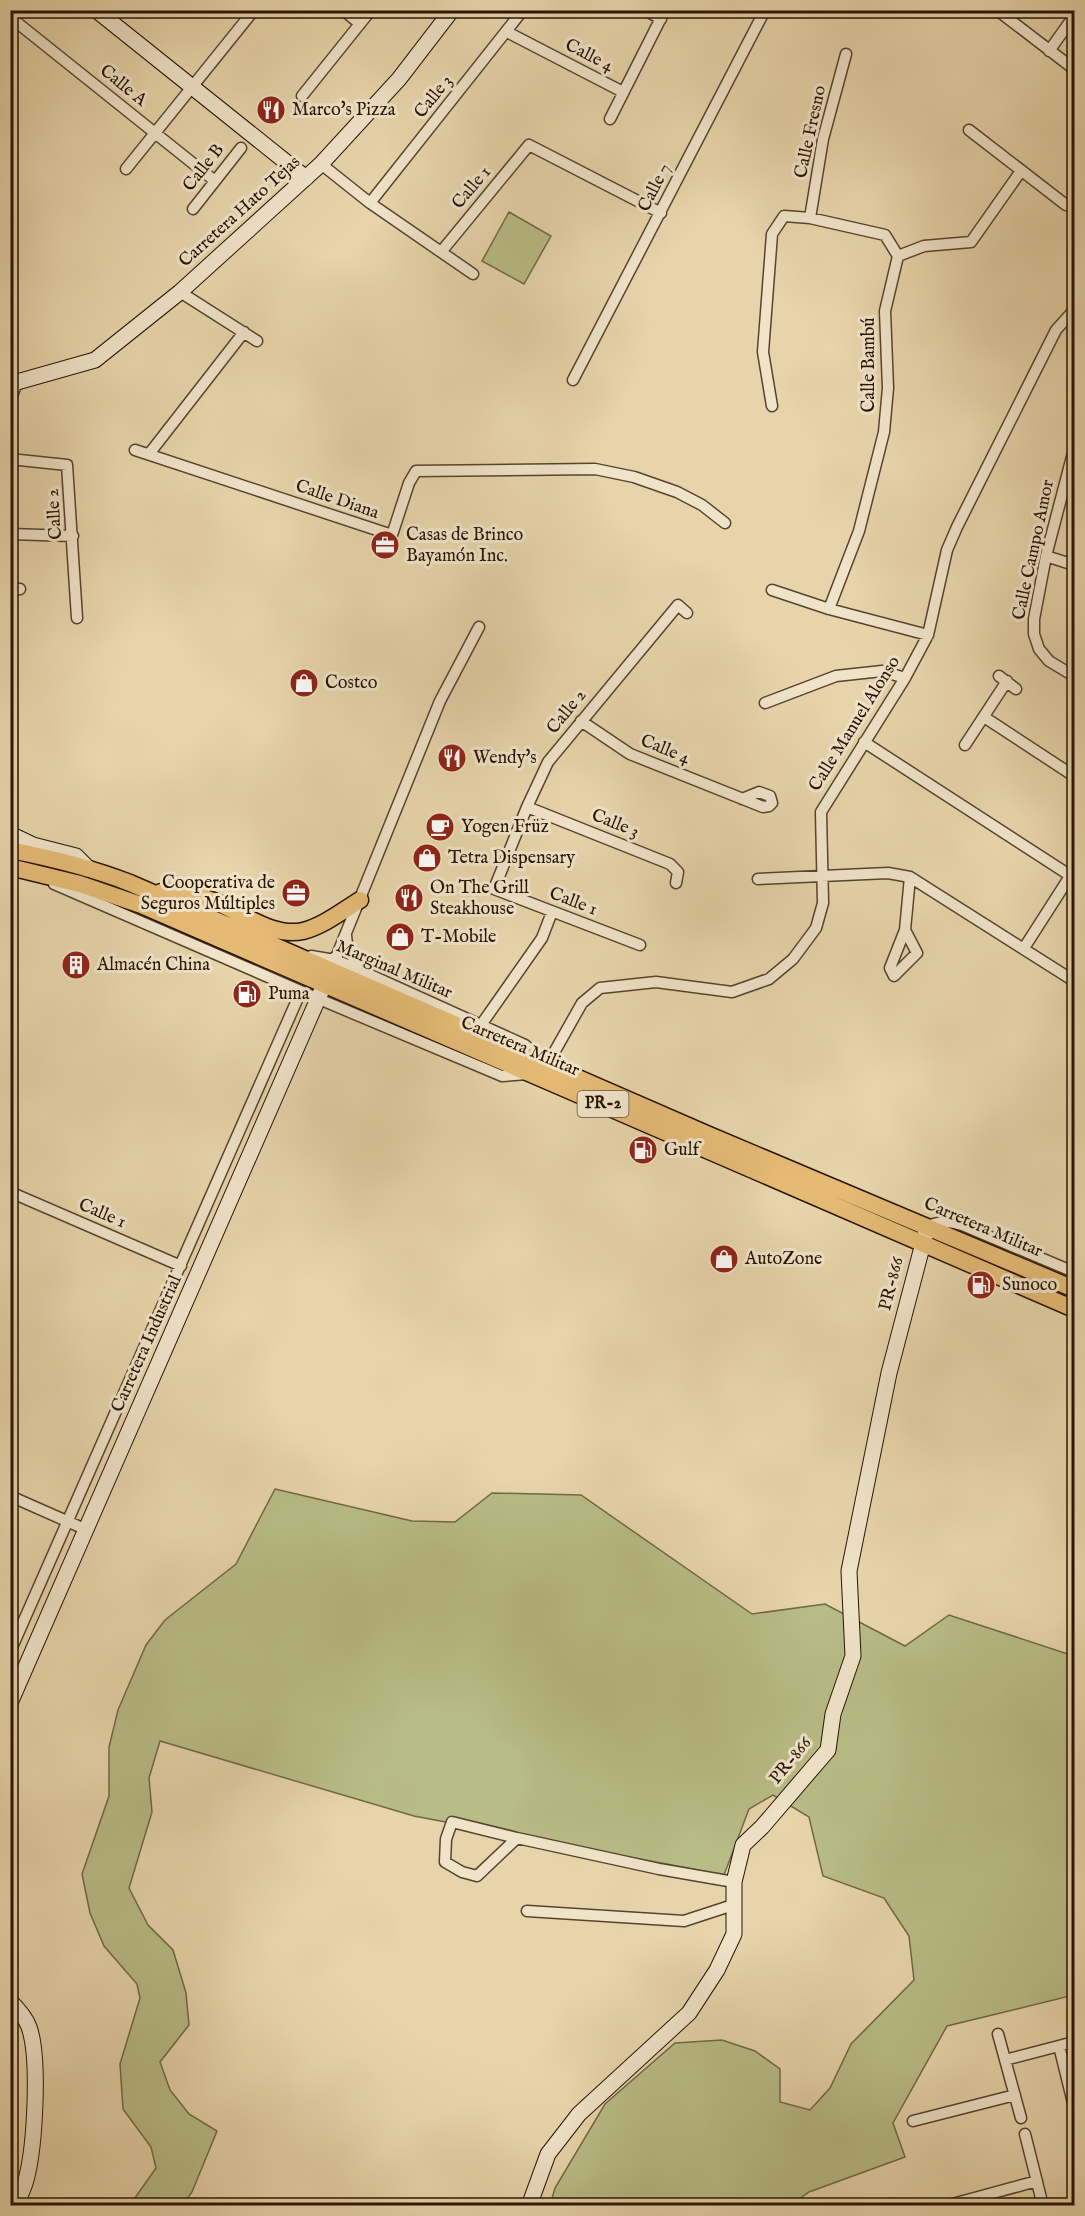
<svg xmlns="http://www.w3.org/2000/svg" width="1085" height="2216" viewBox="0 0 1085 2216" font-family="'IM FELL English',serif">
  <rect width="100%" height="100%" fill="#e7d4aa"/>
  <filter id="stains"><feTurbulence type="fractalNoise" baseFrequency=".00333" numOctaves="4"/><feColorMatrix values="0 0 0 0 .2 0 0 0 0 .09 0 0 0 0 .02 0 0 0 .5 -.17"/></filter>
  <radialGradient id="worn" r=".72"><stop offset=".6" stop-color="#630" stop-opacity="0"/><stop offset="1" stop-color="#630" stop-opacity=".3"/></radialGradient>
  <path fill="#b8bc86" stroke="#706846" stroke-width="1.5" d="M509 212 551 236 524 284 482 261Z
    M275 1489 412 1521 455 1522 492 1493 581 1495 752 1614 825 1604 905 1646 949 1615 1074 1656V1995L947 2026 893 2123 905 2157 809 2192 791 2205 684 2206 680 2203 661 2206 550 2205 555 2188 605 2104 675 2043 722 2040 755 2051 780 2069V2102L810 2110 830 2088 851 2044 914 1980 909 1936 884 1898 823 1876 809 1817 773 1795 749 1809 724 1875 414 1816 160 1741 149 1778 152 1812 129 1888 148 1925 173 1950 186 1993 189 2025 160 2062 170 2090 189 2114 217 2131 192 2192 183 2205H130L156 2168 151 2147 123 2109 120 2064 140 1998 137 1984 104 1946 90 1913 82 1874 109 1796V1747L118 1710 146 1645 165 1620 236 1564Z"/>
  <g fill="none" stroke-linecap="round" stroke-linejoin="round">
    <g stroke="#58432e" stroke-width="13">
      <path id="street" d="M343 10 360 24
        M645 10 661 19
        M997 10 1074 69
        M10 17 215 181
        M507 32 623 92
        M1049 51 1074 16
        M302 96 371 10
        M610 119 665 10
        M969 130 1066 205
        M321 164 370 203 473 274
        M126 169 254 10
        M370 203 523 10
        M193 209 241 148
        M810 218 823 139 846 54
        M441 252 529 145 661 213
        M898 256 924 246 971 242 1021 171
        M180 292 257 341
        M573 380 765 10
        M10 402 17 382
        M772 406 763 352 772 234 784 216 810 218 885 235 898 256 885 311 888 388 884 432 859 531 829 609
        M1074 449 1046 556 1034 619V634L1039 649 1049 661 1074 676
        M135 450 392 535 409 483 416 471 595 469 634 477 677 492 702 505 725 523
        M149 454 244 332
        M10 459 67 465 77 618
        M10 534 73 536
        M1046 556 1074 565
        M10 590 20 589
        M772 590 829 609 928 635
        M999 676 1016 689
        M765 703 836 676 882 671 905 678
        M984 717 1074 776
        M581 721 630 754 753 803 763 807 769 806 772 803 770 796 759 792 742 799
        M864 742 1074 878
        M965 745 1007 681
        M527 807 670 864 678 872 676 883
        M758 879 888 873 910 877 1074 981
        M54 884 319 999 502 1076 527 1074
        M905 930 917 953 894 976 890 968Z
        M905 930 910 877
        M346 935C347 951 351 957 363 967
        M640 945 494 889 527 807 548 762 678 605 687 613
        M1024 948 1074 870
        M311 956 335 960 355 968 525 1045 547 1065 582 1003 600 988 656 982 732 992 769 979 793 959 816 928 823 903 821 812 905 678 928 635 947 550 957 527 1056 330 1074 310
        M335 960 440 701 479 627
        M481 1025 542 938 552 912
        M10 1192 181 1266
        M927 1226C940 1221 949 1221 962 1225L1074 1272
        M10 1496 87 1530
        M10 1652 301 991
        M517 1838 452 1822 446 1839 445 1862 462 1872 477 1876 517 1838 659 1869 734 1882
        M527 1911 684 1921 733 1905
        M998 2034 1021 2118
        M1059 2046 1074 2107
        M1005 2060 1074 2042
        M913 2121 1015 2095
        M1025 2134 1043 2206
        M945 2206 1037 2181"/>
    </g>
    <g stroke="#291305" stroke-width="17">
      <path id="secondary" d="M96 10 306 178
        M10 384 95 360 180 292 321 164 399 79 452 10
        M10 834 33 845 76 856 89 869
        M10 1703 335 960
        M10 2001C17 2008 26 2018 29 2027 40 2058 35 2147 26 2180 24 2188 19 2197 16 2206
        M529 2206 548 2154 579 2114 689 2013 717 1970 734 1934V1882L743 1845 762 1827 828 1750 833 1714 853 1656 849 1571 889 1373 926 1232"/>
    </g>
    <g stroke="#291305" stroke-width="19">
      <path id="primary" d="M10 850C51 858 92 868 130 883L709 1135 1074 1289
        M10 867 80 884 141 905 1074 1309
        M161 892C177 892 196 895 211 900 239 910 271 938 303 931 323 926 342 911 360 900"/>
    </g>
    <use href="#street" stroke="#efe3c8" stroke-width="10"/>
    <use href="#secondary" stroke="#efe3c8" stroke-width="15"/>
    <use href="#primary" stroke="#e4ba75" stroke-width="16"/>
  </g>
  <defs>
    <g id="restaurant-disc" transform="scale(1.5)"><circle r="9.5" fill="#8f2418" stroke="#efe3c8"/><path d="M-5-6h1v4h1v-4h1v4h1v-4h1v5L-1.5 .5V6h-2V.5L-5-1ZM5-6V6H3V1.5H1.5Q1.5-4 5-6Z" fill="#fff"/></g>
    <g id="office-disc" transform="scale(1.5)"><circle r="9.5" fill="#8f2418" stroke="#efe3c8"/><path d="M-6-3h4V-5.5h4V-3h4V5H-6ZM-1-4.5V-3h2v-1.5ZM-6 0V1H6V0Z" fill="#fff"/></g>
    <g id="shop-disc" transform="scale(1.5)"><circle r="9.5" fill="#8f2418" stroke="#efe3c8"/><path d="M-5-2.5h2.3a2.7 3.5 0 0 1 5.4 0H5L5.5 6h-11ZM-1.5-2.5h3a1.5 2.3 0 0 0-3 0Z" fill="#fff"/></g>
    <g id="cafe-disc" transform="scale(1.5)"><circle r="9.5" fill="#8f2418" stroke="#efe3c8"/><path d="M-5.5-4.5H6V0H3Q3 3.5 0 3.5H-2.5Q-5.5 3.5-5.5 0ZM3-3.2v2h1.7v-2ZM-6 4.5H4V6H-6Z" fill="#fff"/></g>
    <g id="building-disc" transform="scale(1.5)"><circle r="9.5" fill="#8f2418" stroke="#efe3c8"/><path d="M-4-6H4V6H1V3H-1V6H-4ZM-2.5-4.3h1.7v1.8h-1.7ZM.8-4.3h1.7v1.8H.8ZM-2.5-1h1.7V.8h-1.7ZM.8-1h1.7V.8H.8Z" fill="#fff"/></g>
    <g id="fuel-disc" transform="scale(1.5)"><circle r="9.5" fill="#8f2418" stroke="#efe3c8"/><path d="M-5.5-6h7V0h2V4h1.3V-2.5L3-4.5l.8-.8L6-3V5H2.5V1h-1V6h-7ZM-4.2-4.7v3.2H.2V-4.7Z" fill="#fff"/></g>
  </defs>
  <g fill-rule="evenodd">
    <use href="#restaurant-disc" x="271" y="110"/>
    <use href="#office-disc" x="385" y="545"/>
    <use href="#shop-disc" x="304" y="683"/>
    <use href="#restaurant-disc" x="452" y="758"/>
    <use href="#cafe-disc" x="440" y="827"/>
    <use href="#shop-disc" x="427" y="858"/>
    <use href="#office-disc" x="296" y="893"/>
    <use href="#restaurant-disc" x="409" y="898"/>
    <use href="#shop-disc" x="400" y="937"/>
    <use href="#building-disc" x="76" y="965"/>
    <use href="#fuel-disc" x="247" y="994"/>
    <use href="#fuel-disc" x="643" y="1150"/>
    <use href="#shop-disc" x="724" y="1259"/>
    <use href="#fuel-disc" x="981" y="1285"/>
  </g>
  <g text-anchor="middle" dominant-baseline="central" stroke-width="6" stroke-linejoin="round" paint-order="stroke">
    <rect fill="#efe3c8" stroke="#645140" stroke-width="1.5" x="577.5" y="1091" width="51" height="26" rx="4.5"/>
    <g font-size="16" font-weight="bold" fill="#291305">
      <text x="603" y="1104">PR-2</text>
    </g>
    <g font-size="18" fill="#291305" stroke="#efe3c8">
      <text transform="translate(589 56) rotate(27)">Calle 4</text>
      <text transform="translate(123 86) rotate(39)">Calle A</text>
      <text transform="translate(434 97) rotate(-51)">Calle 3</text>
      <text transform="translate(811 132) rotate(-78)">Calle Fresno</text>
      <text transform="translate(204 168) rotate(-52)">Calle B</text>
      <text transform="translate(472 188) rotate(-50)">Calle 1</text>
      <text transform="translate(655 188) rotate(-63)">Calle 7</text>
      <text transform="translate(240 212) rotate(-42)">Carretera Hato Tejas</text>
      <text transform="translate(869 365) rotate(-90)">Calle Bambú</text>
      <text transform="translate(337 500) rotate(19)">Calle Diana</text>
      <text transform="translate(55 514) rotate(-94)">Calle 2</text>
      <text transform="translate(1034 550) rotate(-78)">Calle Campo Amor</text>
      <text transform="translate(567 712) rotate(-51)">Calle 2</text>
      <text transform="translate(855 724) rotate(-58)">Calle Manuel Alonso</text>
      <text transform="translate(665 750) rotate(22)">Calle 4</text>
      <text transform="translate(615 824) rotate(22)">Calle 3</text>
      <text transform="translate(573 902) rotate(21)">Calle 1</text>
      <text transform="translate(394 970) rotate(23)">Marginal Militar</text>
      <text transform="translate(520 1047) rotate(23)">Carretera Militar</text>
      <text transform="translate(102 1214) rotate(23)">Calle 1</text>
      <text transform="translate(983 1228) rotate(23)">Carretera Militar</text>
      <text transform="translate(892 1284) rotate(-76)">PR-866</text>
      <text transform="translate(147 1344) rotate(-66)">Carretera Industrial</text>
      <text transform="translate(791 1761) rotate(-51)">PR-866</text>
    </g>
    <g font-size="18" fill="#291305" stroke="#efe3c8" text-anchor="start">
      <text x="292" y="110">Marco's Pizza</text>
      <text x="406" y="535">Casas de Brinco<tspan x="406" dy="21">Bayamón Inc.</tspan></text>
      <text x="325" y="683">Costco</text>
      <text x="473" y="758">Wendy's</text>
      <text x="461" y="827">Yogen Früz</text>
      <text x="448" y="858">Tetra Dispensary</text>
      <text x="275" y="883" text-anchor="end">Cooperativa de<tspan x="275" dy="21">Seguros Múltiples</tspan></text>
      <text x="430" y="888">On The Grill<tspan x="430" dy="21">Steakhouse</tspan></text>
      <text x="421" y="937">T-Mobile</text>
      <text x="97" y="965">Almacén China</text>
      <text x="268" y="994">Puma</text>
      <text x="664" y="1150">Gulf</text>
      <text x="745" y="1259">AutoZone</text>
      <text x="1002" y="1285">Sunoco</text>
    </g>
  </g>
  <rect width="1085" height="2216" fill="none" stroke="#e7d4aa" stroke-width="36"/>
  <rect x="12" y="12" width="1061" height="2192" fill="none" stroke="#291305" stroke-width="3"/>
  <rect x="18" y="18" width="1049" height="2180" fill="none" stroke="#291305" stroke-width="1.5"/>
  <rect width="100%" height="100%" filter="url(#stains)"/>
  <rect width="100%" height="100%" fill="url(#worn)"/>
</svg>
